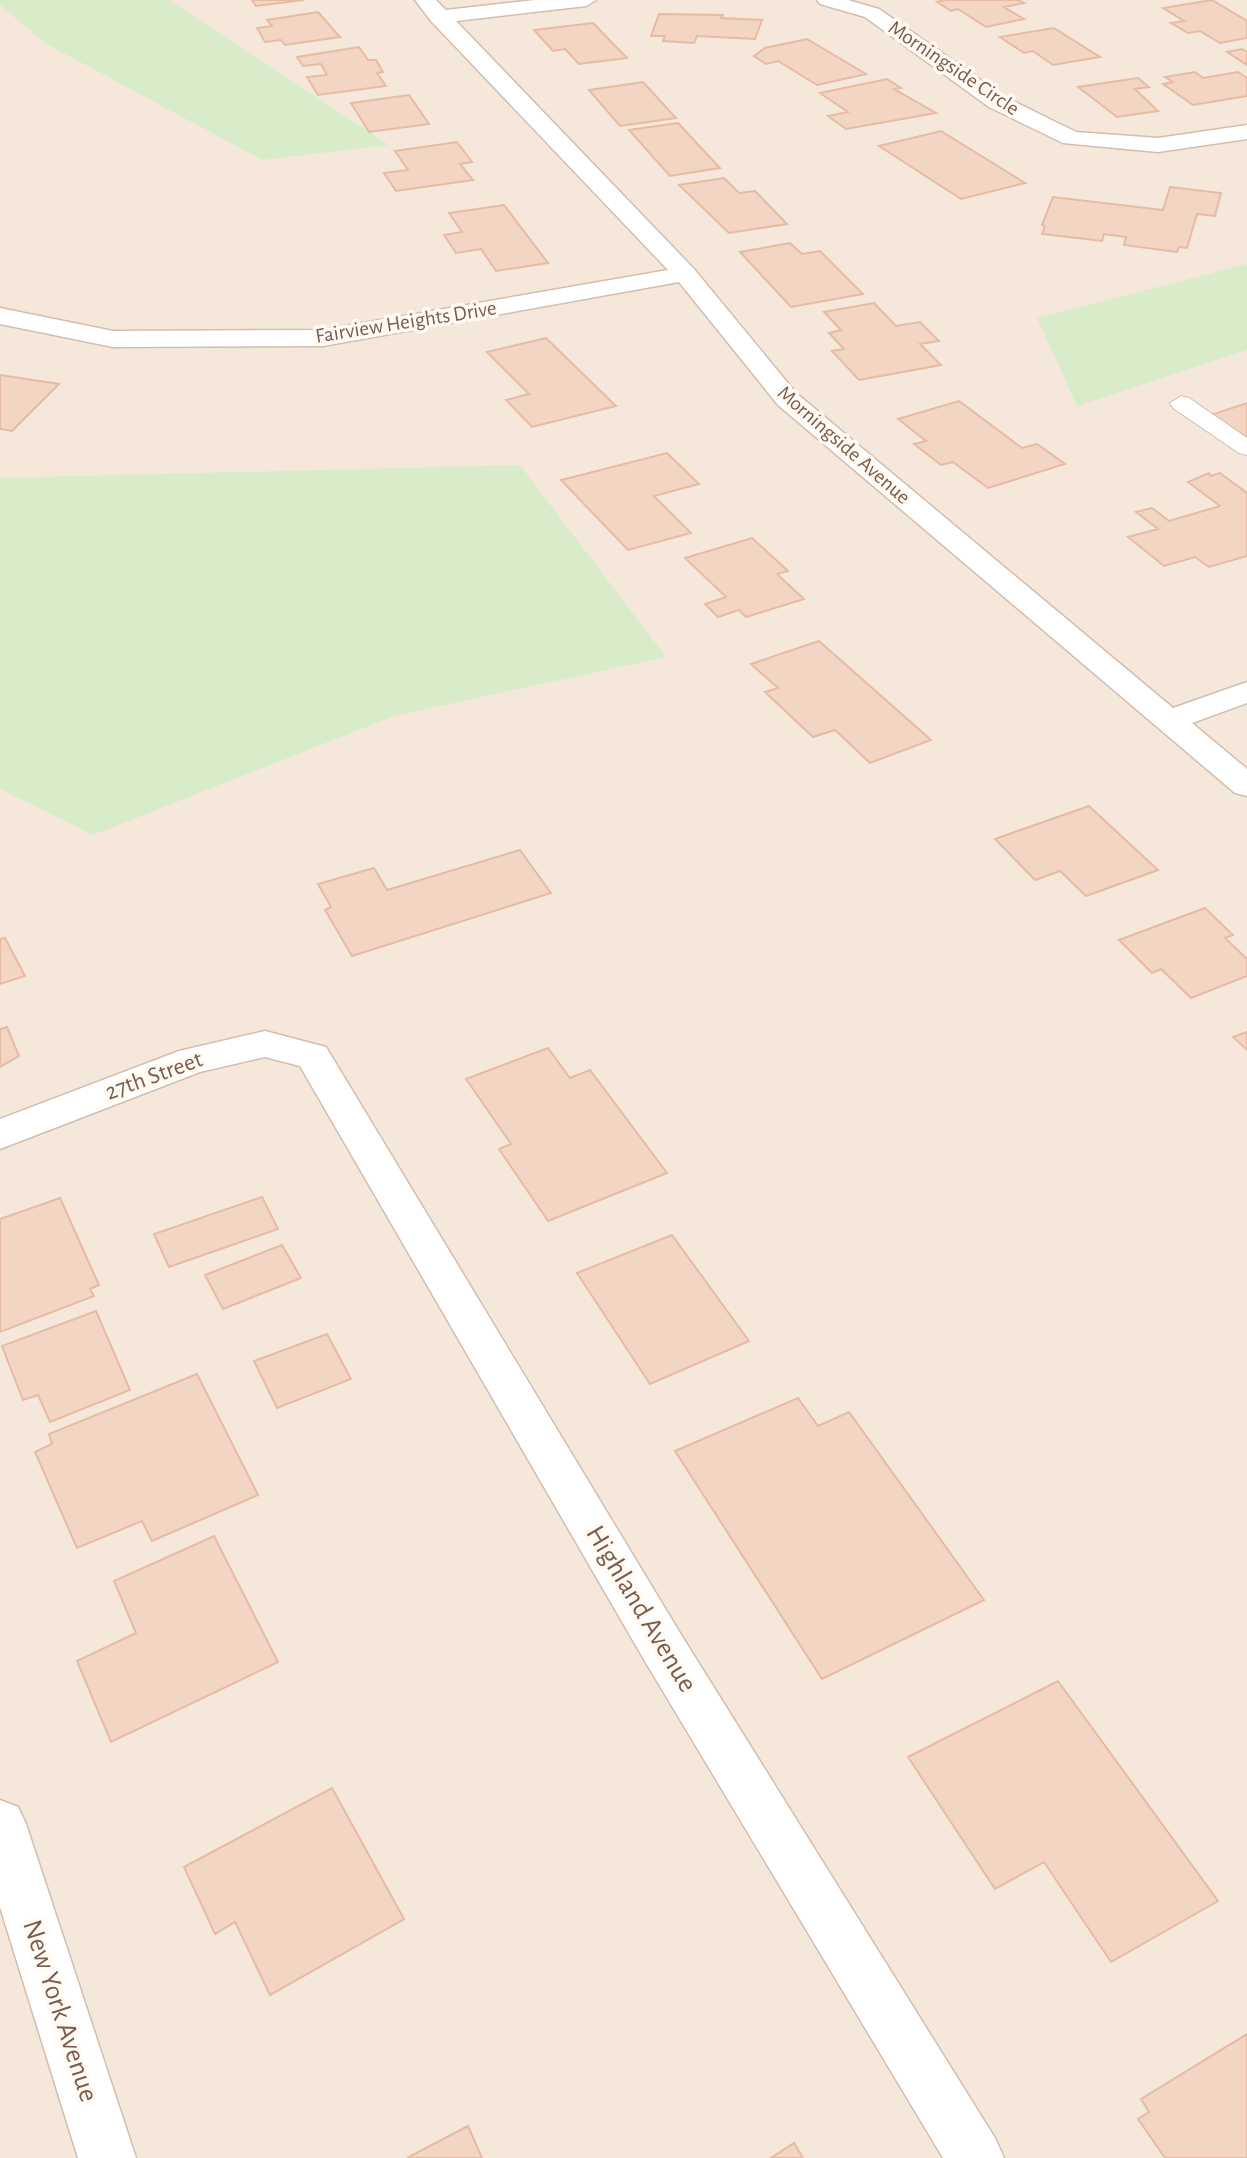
<svg xmlns="http://www.w3.org/2000/svg" width="1247" height="2158" viewBox="0 0 1247 2158" font-family="'Alegreya Sans',sans-serif">
  <rect width="100%" height="100%" fill="#fdf6ec"/>
  <path fill="#f5e8da" d="M0 0H1247V2158H0Z"/>
  <path fill="#d8ecc9" d="M0 0H169L389 145 262 160 45 43 0 5Z
    M1247 264V350L1077 406 1037 318Z
    M520 465 666 657 394 716 93 835 0 789V478Z"/>
  <path fill="#f3d5c3" stroke="#e6bba3" stroke-width="2" d="M252 0H304L256 6Z
    M945 0H1018L1024 3 1004 7 1024 19 986 27 958 9 951 11 937 2Z
    M1212 0 1247 21V38L1220 43 1200 31 1188 33 1171 23 1184 21 1163 8Z
    M318 12 340 37 285 45 281 40 265 42 257 28 272 26 267 20Z
    M659 14 723 15 721 18 762 20 755 39 697 36 694 43 663 41 665 36H651Z
    M593 23 627 58 579 64 565 49 553 51 534 30Z
    M1054 28 1100 57 1053 65 1033 51 1024 53 1000 37Z
    M807 39 866 74 817 85 778 61 766 64 754 56 765 48Z
    M359 47 368 60H376L383 72 377 73 386 86 318 95 307 77 327 75 321 64 303 66 297 57Z
    M1242 49 1247 52V65L1227 52Z
    M1195 72 1203 78 1238 72 1247 78V96L1193 105 1163 84 1173 82 1165 77Z
    M1138 78 1149 87 1135 89 1158 111 1117 117 1078 87Z
    M887 79 901 88 894 89 936 113 846 129 828 116 848 112 820 93Z
    M643 82 676 118 620 126 589 90Z
    M409 95 429 124 369 132 351 103Z
    M678 123 720 168 670 176 629 130Z
    M941 131 1025 183 961 199 879 146Z
    M457 142 472 162 460 164 473 180 396 191 384 173 408 170 395 151Z
    M724 178 739 193 755 191 787 224 729 233 679 185Z
    M1170 187 1221 193 1215 216 1197 214 1187 248 1179 247 1177 252 1124 245 1126 237 1104 234 1102 241 1042 234 1045 226 1042 225 1053 197 1163 210Z
    M504 205 548 263 496 271 481 249 456 253 444 235 462 232 449 213Z
    M790 243 802 254 820 251 863 294 791 307 740 252Z
    M874 303 896 326 920 322 939 341 920 344 941 365 859 380 832 351 844 349 829 333 841 330 824 312Z
    M546 338 616 406 532 427 506 400 529 394 487 352Z
    M0 375 59 384 12 431 0 429Z
    M959 401 1022 448 1037 444 1065 464 988 488 953 462 941 465 914 444 926 441 898 419Z
    M1247 403V438L1211 415Z
    M667 453 699 484 654 496 691 533 628 550 561 480Z
    M1209 473 1210 476 1220 473 1247 493V556L1209 567 1195 557 1164 566 1128 537 1158 529 1136 512 1152 508 1169 521 1220 506 1188 482Z
    M752 538 788 571 777 574 804 599 746 617 739 610 718 617 705 604 726 597 685 558Z
    M819 641 931 740 870 763 835 730 813 737 765 692 778 688 751 664Z
    M1089 806 1158 870 1086 896 1060 871 1035 880 995 839Z
    M520 850 551 893 352 956 325 910 331 907 318 884 374 868 387 890Z
    M1205 908 1233 935 1225 938 1247 959V976L1191 998 1161 969 1152 973 1119 940Z
    M5 938 25 976 0 984V939Z
    M7 1027 19 1056 0 1067V1029Z
    M1247 1032V1050L1233 1037Z
    M548 1048 570 1078 590 1070 667 1173 548 1221 499 1149 511 1144 466 1079Z
    M262 1197 278 1229 169 1267 154 1234Z
    M60 1198 99 1285 90 1289 94 1296 0 1332V1219Z
    M672 1235 749 1341 650 1384 577 1273Z
    M282 1245 301 1278 223 1309 205 1275Z
    M96 1311 130 1390 50 1422 38 1395 23 1400 2 1346Z
    M327 1334 351 1379 277 1408 254 1361Z
    M197 1374 258 1495 152 1541 142 1521 77 1548 35 1452 52 1444 49 1434Z
    M798 1398 818 1426 849 1412 984 1600 822 1679 675 1451Z
    M214 1536 278 1662 111 1742 77 1661 136 1633 114 1581Z
    M1058 1681 1218 1901 1111 1962 1044 1862 995 1889 908 1757Z
    M332 1788 404 1919 270 1995 235 1922 215 1934 184 1867Z
    M1247 2034V2158H1165L1138 2119 1149 2112 1141 2099Z
    M468 2126 482 2158H407Z
    M794 2143 803 2158H771Z"/>
  <g fill="none" stroke-linecap="round" stroke-linejoin="round">
    <g stroke="#d1beb0" stroke-width="2">
      <path id="service" d="M1181 396 1189 398 1247 438V455L1239 453 1173 408 1170 403Z"/>
    </g>
    <g stroke="#d1beb0" stroke-width="3">
      <path id="minor" d="M415 0H436L446 10 535 0H596L586 6 456 21 694 269 796 393 1173 708 1247 682V703L1192 723 1247 769V796L1235 793 778 405 679 282 323 346 113 347 0 324V308L113 331 323 330 668 270 431 21Z
        M817 0H848L879 9 1005 97 1076 132 1158 138 1247 125V139L1158 152 1063 143 989 107 865 17 820 4Z
        M265 1031 326 1047 680 1633 995 2138 1004 2158H943L646 1663 300 1066 265 1057 200 1072 0 1149V1119L179 1051Z
        M0 1800 18 1807 26 1824 136 2158H78L0 1907Z"/>
    </g>
    <use href="#service" fill="#fff" fill-rule="evenodd"/>
    <use href="#minor" fill="#fff" fill-rule="evenodd"/>
  </g>
  <g text-anchor="middle" dominant-baseline="central" stroke-width="7" stroke-linejoin="round" paint-order="stroke">
    <g font-size="21" fill="#7a5c4d" stroke="#fffaf3">
      <text transform="translate(954 68) rotate(34)">Morningside Circle</text>
      <text transform="translate(406 322) rotate(-9)">Fairview Heights Drive</text>
      <text transform="translate(844 445) rotate(41)">Morningside Avenue</text>
    </g>
    <g font-size="24" fill="#7a5c4d" stroke="#fffaf3">
      <text transform="translate(154 1076) rotate(-20)">27th Street</text>
    </g>
    <g font-size="28" fill="#7a5c4d" stroke="#fffaf3">
      <text transform="translate(641 1609) rotate(59)">Highland Avenue</text>
      <text transform="translate(60 2011) rotate(72)">New York Avenue</text>
    </g>
  </g>
</svg>
